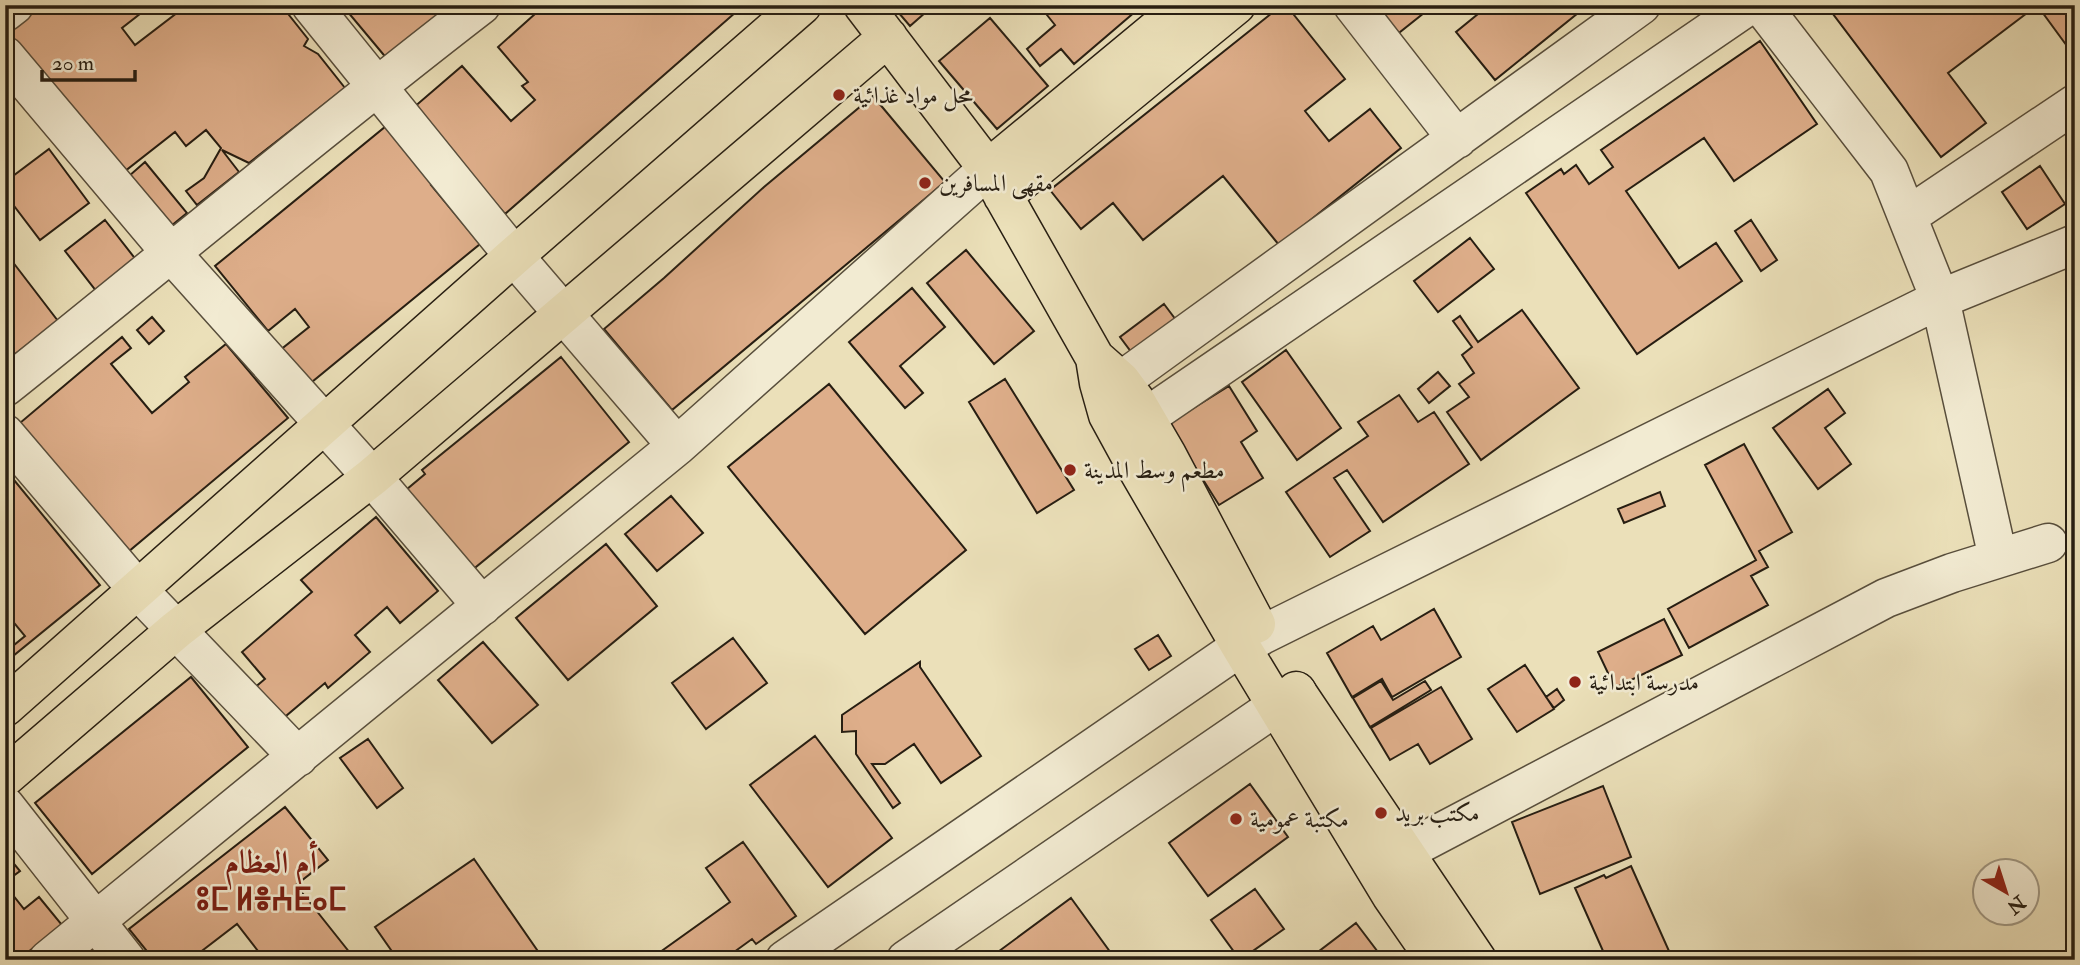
<svg xmlns="http://www.w3.org/2000/svg" width="2080" height="965" viewBox="0 0 2080 965" font-family="'IM FELL Double Pica',Amiri,'Noto Sans Tifinagh',serif">
  <rect width="100%" height="100%" fill="#ebe0b9"/>
  <filter id="stains"><feTurbulence type="fractalNoise" baseFrequency=".00286" numOctaves="4"/><feColorMatrix values="0 0 0 0 .2 0 0 0 0 .09 0 0 0 0 .02 0 0 0 .5 -.17"/></filter>
  <radialGradient id="worn" r=".72"><stop offset=".6" stop-color="#630" stop-opacity="0"/><stop offset="1" stop-color="#630" stop-opacity=".3"/></radialGradient>
  <path fill="#deae8a" stroke="#271e12" stroke-width="2" d="M42 5H142L145 10 122 28 135 45 182 9 179 5H281L308 39 304 46 318 54 345 88 249 163 222 150 239 172 197 205 186 191 204 178 221 148 206 130 186 146 175 132 120 175 8 32Z
    M342 5H452L388 60Z
    M545 5H744L505 214 413 108 462 66 511 121 535 100 522 86 528 82 498 47Z
    M892 5H934L910 26Z
    M1039 5H1069L1075 13 1085 5H1143L1074 64 1061 49 1040 66 1027 49 1055 25Z
    M1282 5H1286L1345 79 1305 111 1329 141 1370 109 1401 148 1279 245 1223 176 1143 240 1113 203 1081 229 1050 190Z
    M1371 5H1434L1395 36Z
    M1489 5H1588L1495 80 1456 32Z
    M1828 5H2028L2031 10 1948 73 1986 123 1941 157 1827 6Z
    M2037 5H2075V57Z
    M990 18 1048 86 997 129 939 61Z
    M1760 41 1817 124 1734 181 1704 138 1626 191 1679 268 1716 243 1742 281 1637 354 1526 193 1561 169 1564 174 1576 165 1589 184 1613 167 1601 150Z
    M873 96 945 182 672 410 604 329 664 278 764 187Z
    M391 122 438 180 431 185 480 244 307 386 279 351 309 327 295 309 268 331 215 266Z
    M49 149 89 203 40 240 5 194V182Z
    M145 162 187 213 171 226 129 176Z
    M2040 166 2065 204 2027 229 2002 192Z
    M105 220 137 261 97 292 65 251Z
    M1751 220 1777 260 1761 271 1735 231Z
    M1470 238 1494 269 1438 312 1414 281Z
    M966 250 1034 331 994 364 927 283Z
    M12 261 58 321 5 362V266Z
    M912 288 945 327 900 366 923 393 905 408 849 342Z
    M1164 304 1179 324 1135 357 1120 337Z
    M1522 310 1579 388 1481 460 1447 412 1469 397 1459 384 1474 373 1462 355 1472 347 1453 321 1460 316 1478 342Z
    M152 317 164 331 149 344 137 330Z
    M122 337 131 348 111 364 152 413 189 382 185 377 226 344 288 418 122 557 14 428Z
    M1286 350 1341 428 1297 460 1242 382Z
    M561 357 629 442 471 571 406 490 425 474 422 470Z
    M1438 372 1450 386 1429 403 1418 389Z
    M1005 379 1074 490 1037 513 969 402Z
    M829 384 966 550 865 634 728 467Z
    M1229 386 1257 431 1241 442 1263 478 1219 505 1168 424Z
    M1828 389 1845 413 1825 428 1851 464 1818 489 1773 428Z
    M1399 395 1418 422 1434 412 1469 464 1383 522 1347 470 1334 478 1370 531 1330 557 1286 492 1368 436 1358 422Z
    M1744 444 1792 532 1759 551 1768 567 1751 576 1768 605 1689 648 1668 609 1756 560 1705 465Z
    M5 469 100 585 13 656 8 650 25 636 5 612Z
    M1660 492 1665 506 1624 523 1618 509Z
    M671 496 703 533 657 571 625 534Z
    M376 517 438 591 400 623 387 607 355 635 370 652 328 688 325 683 280 721 253 689 265 679 242 652 312 592 301 580Z
    M606 544 657 606 568 680 516 618Z
    M1434 609 1461 657 1392 697 1382 679 1352 697 1327 653 1373 626 1381 640Z
    M1664 619 1682 655 1615 688 1598 652Z
    M1158 635 1171 656 1149 670 1135 649Z
    M733 638 767 683 706 729 672 683Z
    M483 642 538 705 492 743 438 680Z
    M920 662V667L981 756 941 783 914 744 885 764H872L900 803 893 808 856 754V731L842 732V715Z
    M1525 665 1554 709 1517 732 1488 689Z
    M191 677 248 747 92 874 35 803Z
    M1381 681 1393 700 1425 681 1431 690 1370 727 1353 698Z
    M1441 687 1472 739 1430 764 1418 744 1390 760 1371 728Z
    M1557 689 1564 700 1554 708 1546 697Z
    M815 736 892 838 828 887 750 785Z
    M368 739 403 788 377 808 340 758Z
    M1250 784 1288 837 1208 896 1169 843Z
    M1603 786 1631 857 1540 894 1512 822Z
    M285 807 328 860 296 885 354 958 265 960 237 924 190 960H154L129 929Z
    M743 842 796 916 756 944 752 939 723 960H649L730 902 706 868Z
    M5 853 20 871 5 882Z
    M474 859 544 960H398L375 927Z
    M1631 866 1673 960H1607L1575 888 1604 875 1606 878Z
    M5 885 24 909 39 897 62 925 18 960H5Z
    M1255 889 1284 929 1240 960 1211 920Z
    M1071 898 1116 960H987Z
    M1356 923 1384 960H1318L1314 955Z"/>
  <g fill="none" stroke-linecap="round" stroke-linejoin="round">
    <g stroke="#584e3c" stroke-width="41">
      <path id="minor" d="M311 5 514 256 677 446
        M1353 5 1457 139
        M1761 5 1889 171 1940 299 1998 558
        M5 12 14 5
        M5 56 172 254 372 477 482 606
        M1908 216 2075 104
        M1121 381 1641 5
        M5 387C164 260 320 129 481 5
        M1145 418 1749 5
        M5 434 138 590 298 757
        M5 806 126 960
        M1404 852 1886 598 1952 573 2048 543
        M48 960 677 446 988 169
        M785 960 1227 656 1262 635 1940 299 2075 244
        M906 960 1297 692"/>
    </g>
    <g stroke="#271e12" stroke-width="41">
      <path id="major" d="M863 5 988 169 1095 358 1099 383 1108 415 1138 470 1241 647 1391 895 1436 960
        M988 169 1186 5
        M1003 196 1236 5
        M1095 358 1121 381 1135 400 1167 455 1256 624
        M1296 691 1477 960
        M5 707 514 256 802 5
        M5 777 176 630 372 477 888 37"/>
    </g>
    <use href="#minor" stroke="#f2ebd2" stroke-width="38"/>
    <use href="#major" stroke="#ebe0b9" stroke-width="38"/>
  </g>
  <g fill="#8f2418" stroke="#f2ebd2" stroke-width="2.5">
    <circle cx="839" cy="95" r="7"/>
    <circle cx="925" cy="183" r="7"/>
    <circle cx="1070" cy="470" r="7"/>
    <circle cx="1575" cy="682" r="7"/>
    <circle cx="1381" cy="813" r="7"/>
    <circle cx="1236" cy="819" r="7"/>
  </g>
  <g text-anchor="middle" dominant-baseline="central" stroke-width="5" stroke-linejoin="round" paint-order="stroke">
    <g font-size="24" fill="#271e12" stroke="#f2ebd2" text-anchor="start">
      <text x="853" y="95">محل مواد غذائية</text>
      <text x="939" y="183">مقهى المسافرين</text>
      <text x="1084" y="470">مطعم وسط المدينة</text>
      <text x="1589" y="682">مدرسة ابتدائية</text>
      <text x="1395" y="813">مكتب بريد</text>
      <text x="1250" y="819">مكتبة عمومية</text>
    </g>
    <g font-size="32" font-weight="bold" fill="#7a1f14" stroke="#f2ebd2">
      <text x="271" y="863">أم العظام<tspan x="271" dy="37">ⵓⵎ ⵍⴻⵄⴹⴰⵎ</tspan></text>
    </g>
  </g>
  <rect width="2080" height="965" fill="none" stroke="#ebe0b9" stroke-width="28"/>
  <rect x="7" y="7" width="2066" height="951" fill="none" stroke="#271e12" stroke-width="3.5"/>
  <rect x="14" y="14" width="2052" height="937" fill="none" stroke="#271e12" stroke-width="2"/>
  <g transform="translate(2006 892) rotate(141)"><circle r="33" fill="#f2ebd2" stroke="#a19985" stroke-width="2"/>
  <path d="M0-5L12 26L0 18L-12 26Z" fill="#8f2418"/>
  <text y="-10" font-size="19" font-weight="bold" text-anchor="middle" fill="#271e12">N</text>
  </g>
  <path d="M42 70v10h93v-10" fill="none" stroke="#271e12" stroke-width="3.5"/>
  <text x="52" y="70" font-size="21" fill="#271e12" stroke="#f2ebd2" stroke-width="5" paint-order="stroke">20 m</text>
  <rect width="100%" height="100%" filter="url(#stains)"/>
  <rect width="100%" height="100%" fill="url(#worn)"/>
</svg>
